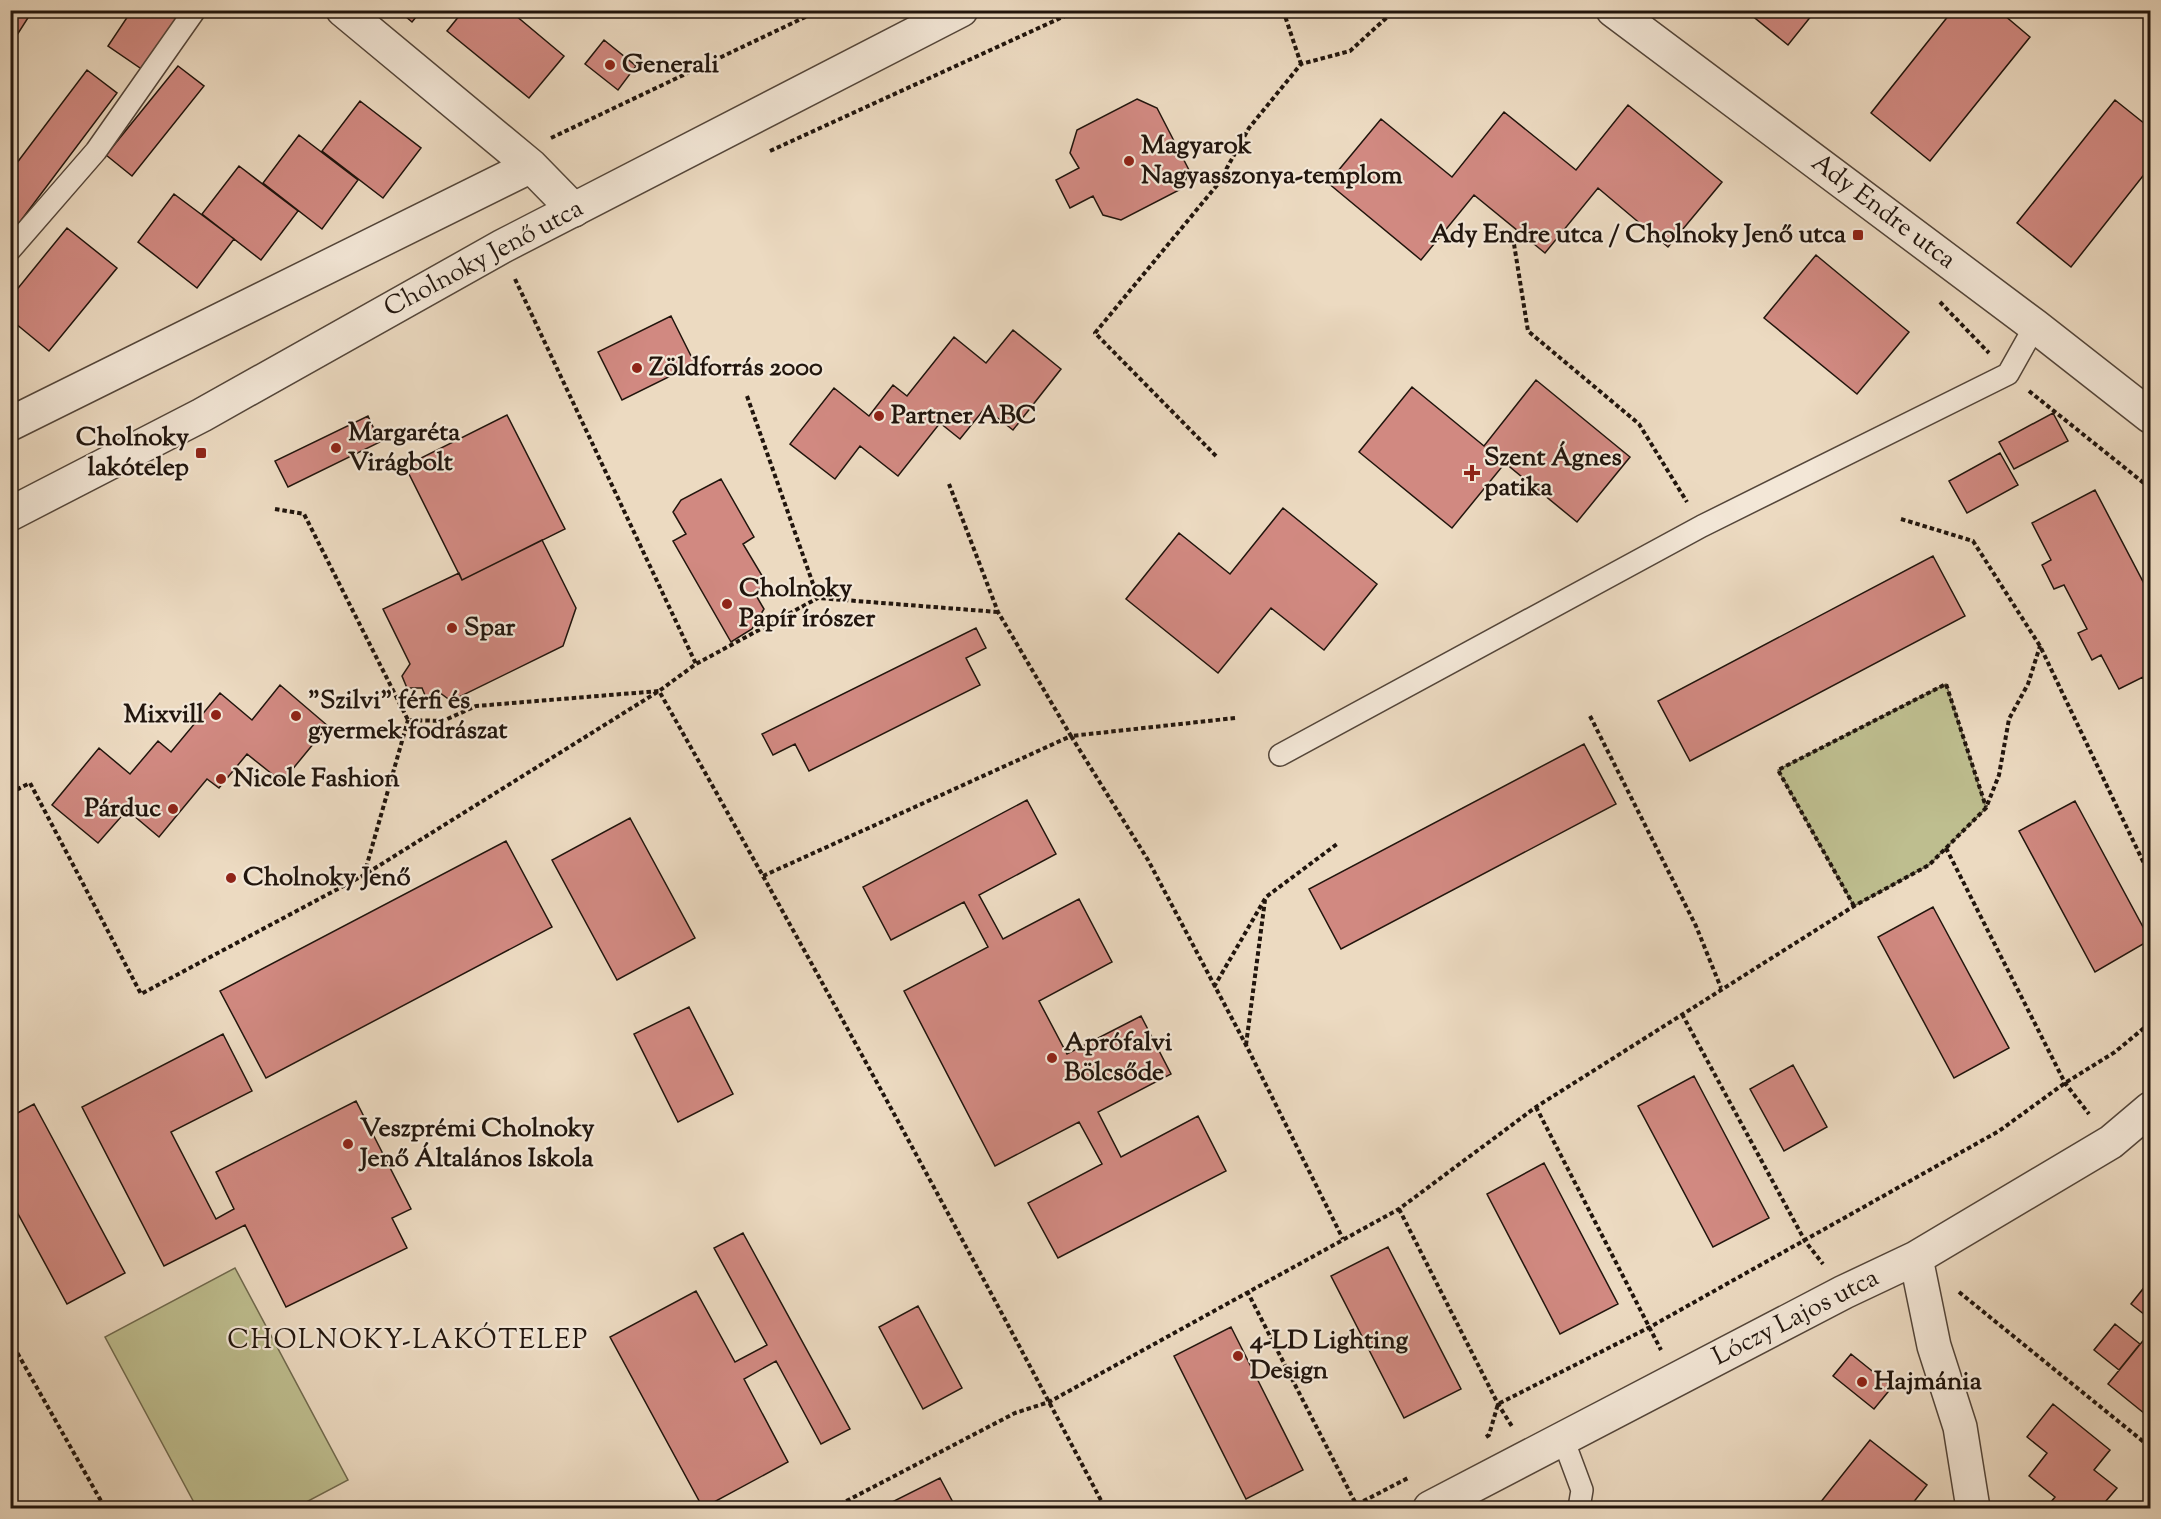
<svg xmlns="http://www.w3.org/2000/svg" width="2161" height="1519" viewBox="0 0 2161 1519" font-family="'Sorts Mill Goudy',serif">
  <rect width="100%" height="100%" fill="#ecdac1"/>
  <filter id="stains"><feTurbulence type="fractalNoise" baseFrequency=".00333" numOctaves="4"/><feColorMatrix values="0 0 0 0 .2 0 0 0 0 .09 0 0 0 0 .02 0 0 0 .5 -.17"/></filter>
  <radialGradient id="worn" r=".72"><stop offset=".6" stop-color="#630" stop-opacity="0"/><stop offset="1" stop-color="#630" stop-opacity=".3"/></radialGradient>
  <path fill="#bebe8f" stroke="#706a4e" stroke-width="1.5" d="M1946 684 1986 808 1929 865 1854 906 1778 770Z
    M235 1268 348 1480 295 1508H197L105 1337Z"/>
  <path fill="#d18981" stroke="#21150d" stroke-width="1.5" d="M10 10H33L10 46Z
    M132 10 183 12 143 70 108 46Z
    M398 10H422L412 22Z
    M464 10H509L564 56 529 98 447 31Z
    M1745 10H1816L1788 45Z
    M1953 10H1998L2030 37 1930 161 1871 113Z
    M604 40 636 66 618 90 585 64Z
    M178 66 204 86 132 176 106 155Z
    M87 70 117 93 10 235V172Z
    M1137 99 1157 108 1189 170 1183 188 1121 220 1103 215 1093 196 1070 208 1056 180 1079 168 1070 153 1077 130Z
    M2115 100 2150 128V167L2071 267 2017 223Z
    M360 101 421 148 383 198 322 151Z
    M1628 105 1722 182 1668 247 1598 188 1545 253 1474 195 1421 260 1328 183 1381 119 1452 177 1504 112 1576 170Z
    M299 135 358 180 322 229 263 183Z
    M239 166 298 211 261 260 202 214Z
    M174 194 234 239 197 288 138 242Z
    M67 228 117 268 49 351 10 319V298Z
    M1816 255 1909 332 1857 394 1764 318Z
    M671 316 695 364 622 400 598 352Z
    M1013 330 1061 369 1013 430 985 408 960 439 940 423 898 476 860 446 835 479 790 444 834 388 869 416 893 385 907 396 954 337 986 363Z
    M1536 380 1630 457 1577 522 1505 463 1452 528 1359 452 1412 387 1484 446Z
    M2053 413 2068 441 2014 469 1999 442Z
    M507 415 565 529 462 580 405 466Z
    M368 416 380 442 288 487 275 461Z
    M2000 453 2018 485 1967 513 1949 481Z
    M721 479 754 537 743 544 767 584 754 592 764 609 752 629 731 642 673 541 686 534 673 512 681 500Z
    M2095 490 2150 595V692L2143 677 2119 689 2101 655 2092 660 2078 633 2087 629 2064 585 2054 589 2042 565 2051 560 2032 523Z
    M1283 508 1377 584 1324 650 1271 608 1218 673 1126 599 1179 533 1230 574Z
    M542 540 576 608 563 646 451 701 440 693 427 700 422 688H407L402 676 410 664 383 609 459 573 462 580Z
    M1933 556 1965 616 1690 761 1658 701Z
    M976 628 986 648 966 658 980 685 809 771 795 744 773 755 762 734Z
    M280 685 328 726 282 782 247 754 219 788 207 779 159 837 127 810 98 843 52 805 99 748 130 774 158 741 171 752 220 693 252 720Z
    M1584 744 1616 804 1341 949 1309 889Z
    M1027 800 1056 854 979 895 1003 939 1079 899 1112 962 1039 1001 1067 1054 1141 1016 1171 1074 1098 1112 1121 1157 1198 1116 1226 1171 1058 1258 1028 1203 1102 1164 1079 1122 995 1166 904 991 988 947 964 902 891 940 863 887Z
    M2075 801 2150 940 2095 972 2019 831Z
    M630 818 695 938 617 980 552 860Z
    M506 841 552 927 266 1078 220 991Z
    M1933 907 2009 1048 1954 1078 1878 937Z
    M689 1007 733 1094 678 1122 634 1034Z
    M223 1034 252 1091 171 1132 216 1219 234 1209 216 1172 356 1101 411 1209 392 1218 407 1248 286 1307 245 1225 164 1266 82 1107Z
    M1793 1065 1827 1127 1784 1151 1750 1089Z
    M1694 1076 1769 1218 1713 1247 1638 1106Z
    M34 1104 125 1273 67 1304 10 1199V1117Z
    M1544 1163 1618 1304 1560 1334 1487 1194Z
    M743 1233 850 1429 821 1444 776 1361 744 1379 788 1462 703 1508 610 1337 696 1291 735 1362 767 1345 714 1248Z
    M1388 1247 1461 1389 1404 1418 1331 1276Z
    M2150 1280V1319L2131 1304Z
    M918 1306 962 1388 923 1409 879 1327Z
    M2115 1324 2140 1344 2119 1370 2094 1350Z
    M1231 1327 1303 1470 1246 1499 1174 1356Z
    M2150 1332V1418L2108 1384Z
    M1851 1354 1892 1387 1874 1409 1833 1376Z
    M2053 1404 2110 1450 2094 1470 2117 1488 2100 1508H2046L2055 1497 2029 1476 2047 1453 2027 1437Z
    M1870 1440 1927 1485 1909 1508H1816Z
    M940 1478 956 1508H885L884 1506Z"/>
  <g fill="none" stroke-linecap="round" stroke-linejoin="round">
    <g stroke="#54463a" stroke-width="24">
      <path id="service" d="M10 250 96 151 195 10
        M1280 755 1702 526 2008 374 2035 326
        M1563 1439 1582 1490 1579 1508"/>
    </g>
    <g stroke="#54463a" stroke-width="36">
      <path id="minor" d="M343 10 531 166 574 210
        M1613 10 2035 326 2150 416
        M10 424 531 166
        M1916 1258 1934 1346 1960 1427 1973 1508
        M1430 1508 1844 1292 1916 1258 2111 1142 2150 1109"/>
    </g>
    <g stroke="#54463a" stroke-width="36">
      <path id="tertiary" d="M10 514 202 415 503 246 961 10"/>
    </g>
    <path stroke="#21150d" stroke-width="4" stroke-dasharray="4.5 3" stroke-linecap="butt" d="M1285 10V16L1301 64
      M551 138 820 10
      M770 151 1078 10
      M1514 244 1528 331 1639 424 1687 502
      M515 279 696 664
      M1940 302 1989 353
      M2029 391 2150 488
      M747 396 818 598 998 612
      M1216 456 1095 333 1218 184 1249 128 1301 64 1350 51 1395 10
      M275 509 304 514 408 720 443 721 476 706 659 691C812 961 961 1234 1105 1508
      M1901 519 1973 541 2040 646 2150 876
      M1590 716 1696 926 1721 988
      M1235 718 1071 736 1148 860 1246 1045 1343 1239
      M10 793 30 783 141 994 364 875 659 691 696 664 818 598
      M1946 848 2065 1083 2089 1114
      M364 875 408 720
      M763 876 1071 736 998 612 949 484
      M1854 906 1778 770 1946 684 1986 807
      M1214 987 1266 897 1337 844
      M1682 1014 1805 1241 1823 1264
      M1246 1045 1265 900
      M1536 1107 1661 1350
      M1399 1209 1498 1404 1513 1428
      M1247 1291 1358 1508
      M1959 1292 2150 1447
      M10 1340 105 1508
      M1486 1437 1489 1435 1498 1404 1650 1327 1999 1131 2065 1083 2115 1052 2150 1023
      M833 1508 1015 1413 1049 1402 1399 1209 1536 1107 1854 906 1929 865 1986 808 1999 775 2009 719 2028 684 2040 646
      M1350 1508 1410 1477"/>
    <use href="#service" stroke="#f3e7d7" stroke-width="21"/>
    <use href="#minor" stroke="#f3e7d7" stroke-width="33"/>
    <use href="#tertiary" stroke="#f3e7d7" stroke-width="33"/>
  </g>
  <g fill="#8f2418" stroke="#f3e7d7" stroke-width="2">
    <circle cx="610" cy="65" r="6"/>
    <circle cx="1129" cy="161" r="6"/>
    <rect x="1852" y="229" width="12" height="12" rx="3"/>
    <circle cx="637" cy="368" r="6"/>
    <circle cx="879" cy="416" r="6"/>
    <circle cx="336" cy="448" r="6"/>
    <rect x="195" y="447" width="12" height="12" rx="3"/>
    <path d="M1469 464h6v6h6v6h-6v6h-6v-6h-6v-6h6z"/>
    <circle cx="727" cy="604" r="6"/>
    <circle cx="452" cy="628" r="6"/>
    <circle cx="216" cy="715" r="6"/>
    <circle cx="296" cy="716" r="6"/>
    <circle cx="221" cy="779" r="6"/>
    <circle cx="173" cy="809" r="6"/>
    <circle cx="231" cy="878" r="6"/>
    <circle cx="1052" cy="1058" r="6"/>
    <circle cx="348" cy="1144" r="6"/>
    <circle cx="1238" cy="1356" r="6"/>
    <circle cx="1862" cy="1382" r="6"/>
  </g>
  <g text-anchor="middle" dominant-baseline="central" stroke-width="4.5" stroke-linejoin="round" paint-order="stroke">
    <g font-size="26" font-weight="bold" fill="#21150d" stroke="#f3e7d7" text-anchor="start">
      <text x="622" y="65">Generali</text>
      <text x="1141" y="146">Magyarok<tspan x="1141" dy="30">Nagyasszonya-templom</tspan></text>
      <text x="1846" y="235" text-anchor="end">Ady Endre utca / Cholnoky Jenő utca</text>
      <text x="649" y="368">Zöldforrás 2000</text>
      <text x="891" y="416">Partner ABC</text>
      <text x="348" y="433">Margaréta<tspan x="348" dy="30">Virágbolt</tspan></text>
      <text x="189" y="438" text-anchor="end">Cholnoky<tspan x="189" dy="30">lakótelep</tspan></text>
      <text x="1484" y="458">Szent Ágnes<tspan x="1484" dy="30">patika</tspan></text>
      <text x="739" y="589">Cholnoky<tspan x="739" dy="30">Papír írószer</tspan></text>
      <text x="464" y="628">Spar</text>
      <text x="308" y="701">"Szilvi" férfi és<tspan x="308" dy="30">gyermek fodrászat</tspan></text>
      <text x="204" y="715" text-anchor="end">Mixvill</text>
      <text x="233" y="779">Nicole Fashion</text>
      <text x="161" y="809" text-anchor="end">Párduc</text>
      <text x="243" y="878">Cholnoky Jenő</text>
      <text x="1064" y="1043">Aprófalvi<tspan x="1064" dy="30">Bölcsőde</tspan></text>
      <text x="360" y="1129">Veszprémi Cholnoky<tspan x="360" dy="30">Jenő Általános Iskola</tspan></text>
      <text x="1250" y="1341">4-LD Lighting<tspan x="1250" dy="30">Design</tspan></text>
      <text x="1874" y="1382">Hajmánia</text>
    </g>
    <g font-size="26" fill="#21150d" stroke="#f3e7d7">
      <text transform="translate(1883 212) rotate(37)">Ady Endre utca</text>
      <text transform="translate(484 259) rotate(-28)">Cholnoky Jenő utca</text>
      <text transform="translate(1796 1318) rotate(-27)">Lóczy Lajos utca</text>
    </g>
    <g font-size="27" letter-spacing="1.5" fill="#21150d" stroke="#f3e7d7">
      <text x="408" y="1341">CHOLNOKY-LAKÓTELEP</text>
    </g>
  </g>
  <rect width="2161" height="1519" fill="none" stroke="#ecdac1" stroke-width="36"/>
  <rect x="12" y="12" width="2137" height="1495" fill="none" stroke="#21150d" stroke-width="3"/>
  <rect x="18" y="18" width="2125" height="1483" fill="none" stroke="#21150d" stroke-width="1.5"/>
  <rect width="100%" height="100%" filter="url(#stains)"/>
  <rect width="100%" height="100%" fill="url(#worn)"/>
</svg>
